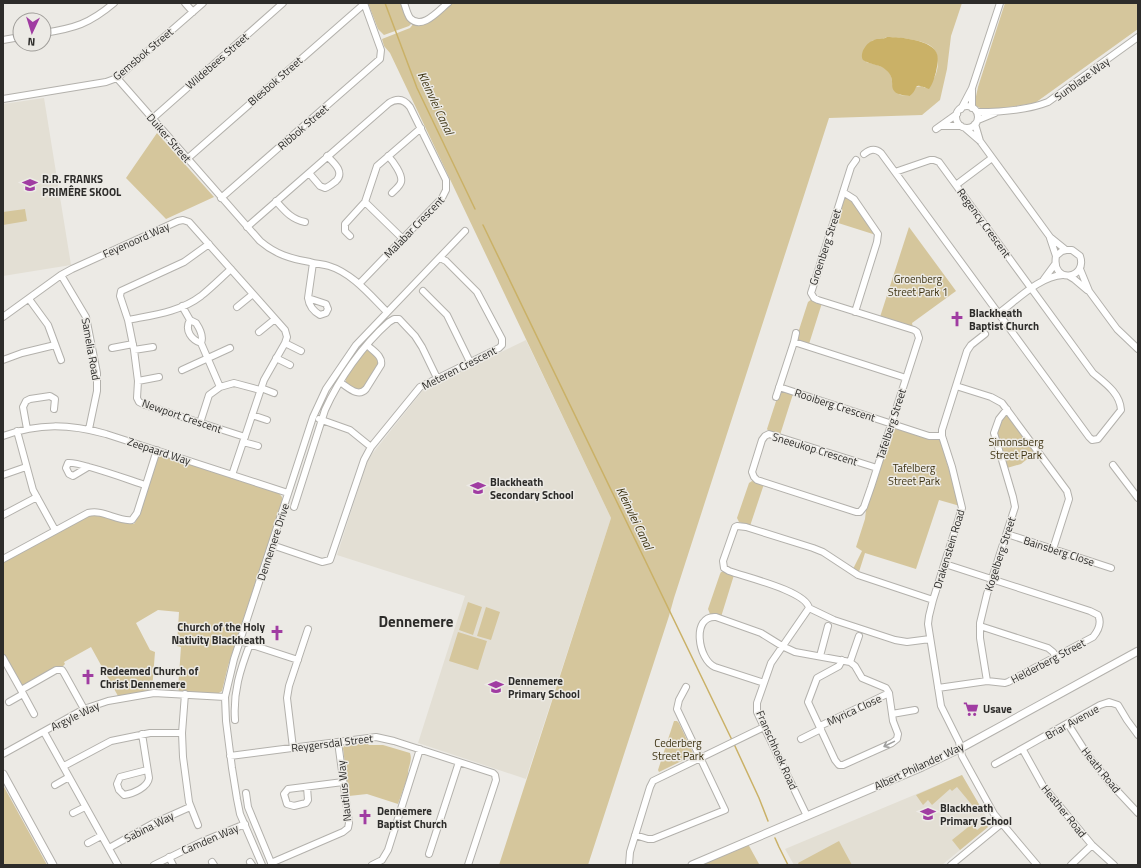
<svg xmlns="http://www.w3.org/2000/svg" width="1141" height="868" viewBox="0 0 1141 868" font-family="'Titillium Web',sans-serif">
  <rect width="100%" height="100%" fill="#eceae5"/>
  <path fill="#e3dfd4" d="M44 98 71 265 3 276V104Z
    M526 340 611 518 526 779 418 743 465 596 337 555 368 459 423 390Z
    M962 775 989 822 988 827 942 865H794L785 849Z"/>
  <path fill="#d5c69c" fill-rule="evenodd" d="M368 3H402L412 23 409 26 384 35 378 29Z
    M451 3H962L951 36 947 69 940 100 922 115 829 118 674 598 669 616 588 865H499L611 518 390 53 384 46 382 39 410 28 414 23H427ZM887 37C897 37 925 40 932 47 940 54 939 70 934 78 931 82 928 85 925 88L922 86 916 87 910 96 900 95 892 84C893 67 880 66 866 62L871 42 873 40H880Z
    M1005 3H1138V29L1035 103 997 109 980 108 976 106 975 101 978 87Z
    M157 133 214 197 166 219 126 178Z
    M847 197 850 198 876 235 835 222 844 198Z
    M25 209 27 221 3 225V212Z
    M909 227 956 291 912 323 913 328 880 317Z
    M812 299 822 303 809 344 798 341 797 336 808 302Z
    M369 350 380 362 364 388 356 390 346 383V377L365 351Z
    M782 390 793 394 780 435 769 432 767 429 779 392Z
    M1005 415H1007L1036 452 1021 464 1007 468 996 432 1000 421Z
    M894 428 940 440 960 506 939 500 916 569 865 553 858 575 852 571 862 551 856 547 865 519 866 510 892 430Z
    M161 455 278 492 282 497V502L228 666 222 691 217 694 179 691 178 689 181 647 177 646 179 612 158 610 136 623 150 650 155 652 152 690 118 696 91 647 64 662 65 664 62 667H57L24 685 20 684 3 654V562L87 515 101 514 131 524H134L136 521 156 458Z
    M752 481 764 484 750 526 739 522 737 518 749 483Z
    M721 572H724L734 575 721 617 710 614 708 609 720 574Z
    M468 602 482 607 473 635 459 630Z
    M486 607 500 612 491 640 477 636Z
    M458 632 487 641 478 670 449 661Z
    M674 721H677L679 723 694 755 659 772 658 770Z
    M365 742 369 745H383L410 753C413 761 407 768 408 776L398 804 367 794 349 796 343 748 345 745Z
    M962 775 980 806 970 814 967 809 972 805 957 787 952 791 950 789 932 805 928 800 923 805 916 795Z
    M3 785 47 865H3Z
    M988 821V827L960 850 952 840 972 824 977 830Z
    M839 841 852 865H799L798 863Z
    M748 844 759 864 756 865H699Z"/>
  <path fill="#cab167" d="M887 37C900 37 933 40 937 54 939 60 937 66 936 72 934 78 933 84 929 89 911 82 920 87 910 96 881 94 900 81 886 70 880 64 870 65 863 60 859 53 867 42 874 40 878 38 882 40 887 37Z"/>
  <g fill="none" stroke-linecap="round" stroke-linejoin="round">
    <path stroke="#cab167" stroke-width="1.5" d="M385 3 417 88 475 209
      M483 225 732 740
      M734 744 759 798 768 821
      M775 838 779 847 788 865"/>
    <g stroke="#b3b1ac" stroke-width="8">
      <path id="minor" d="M185 3 193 12
        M404 3C406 8 407 14 410 18 422 31 439 10 448 3
        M44 33C75 28 89 24 114 3
        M3 40 20 37
        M117 78 260 241C275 254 291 259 310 262 316 264 323 264 329 266 352 273 370 295 387 312
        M3 99 106 82 117 78 203 3
        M956 117a11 11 0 1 1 22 0a11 11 0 1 1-22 0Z
        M972 108V90
        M961 109 972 88 1000 3
        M977 112C998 112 1028 110 1048 102L1138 37
        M152 119 283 3
        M978 120 995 113
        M975 124 980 141
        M941 126H961
        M965 128 980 141 1050 237 1066 250H1072L1080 256C1088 279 1051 285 1056 256L1062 251 1066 250
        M936 129 957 114
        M864 154C870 149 875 148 881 153L1089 437 1092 440 1098 439 1121 410C1120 393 1105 383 1093 373L939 162 934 160H930L895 172
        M388 156C393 161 403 175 401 182 400 186 395 190 392 193
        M187 159 364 4
        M856 160 851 167 811 293 814 298 818 300 914 330 917 332 919 338 871 487 864 507 860 512H856L757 480 754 477 752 472 762 440 765 436 769 434 877 468
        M309 173 320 186 325 188C329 187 332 184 336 181 345 172 334 163 327 156
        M956 185 992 158
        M843 192 854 199 878 234 877 242 855 312
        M221 198 380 59 381 50 364 3
        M276 201C285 211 291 219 305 222
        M365 202 403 239
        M247 227 389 103C397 98 404 99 410 107L446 180V190L442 198 359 284
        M350 236 345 231V224L365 202 377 166 421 128
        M1050 238 1056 256
        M209 244 184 262 121 291 120 296 128 320 134 350 138 381 137 398 139 402 145 405 245 437
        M1080 269 1089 291 1117 329 1138 349
        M61 275 86 317 97 373V391L89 429
        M1069 276 1074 279 1087 290
        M1044 279 1055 264
        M423 291 447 315 470 362
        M308 298 326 304 328 309 326 313 320 315C313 311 309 305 308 298L313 263
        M29 299 48 325 61 360
        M182 306 190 320 196 323C200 329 204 336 201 343L220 387
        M237 307 253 294
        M999 313C1017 300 1040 276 1063 275
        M3 317 61 275 72 269 178 221 183 220 189 222 285 330 287 337 285 343 264 380 232 475
        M128 320C153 315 180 312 201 296 211 288 221 278 231 269
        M190 320C184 331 192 340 201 343
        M259 332 275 319
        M985 334 971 345 967 351 942 430V436L952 467 962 508 933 600 929 616 928 624 941 706 959 742 962 756 994 814 1037 865
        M794 342 906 378
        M285 343 301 351
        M112 348 133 344
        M134 350 153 347
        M276 358 290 365
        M3 360 22 353 55 345
        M182 370 230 348
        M138 381 159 377
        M341 383C348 387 358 398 366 389L381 365C383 356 373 351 367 345
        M956 386 991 397 1002 403 1067 491 1069 499 1053 549
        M779 387 929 436H942
        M261 388 274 393
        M776 397 794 342 796 333
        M252 415 267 420
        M319 419 350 430 371 447
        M200 423 209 395 220 387 234 383 260 390
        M27 429 23 407 26 401 30 399 50 396 55 399 54 409
        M17 431 33 490 55 530
        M3 436C39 423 69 424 106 434L288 493
        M243 442 258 446
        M1113 465 1138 498
        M88 467 73 476 69 474 66 468 68 463C78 461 132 481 145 485
        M3 475 26 467
        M294 507 325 410C339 379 363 345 389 322L394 319H399L415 336 422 347 437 378
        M3 515 37 497
        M1007 534 1111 568
        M272 545 322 562 330 560 364 460 371 447 420 387 499 348 502 345V339L477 292 446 261 440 258
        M3 559 88 513C104 509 117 522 132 520L137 513 157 450
        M809 608C806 591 745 577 729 571L724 568 723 561 735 527 737 526 746 527 813 548 823 552 858 575 933 600
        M809 608 834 620 895 640 907 642 930 639
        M980 626 1048 648 1053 652 1056 657
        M240 641 298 660
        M820 656 828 626
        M3 658 21 690 56 670H62L64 673 84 709
        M850 662 859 636
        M987 681 980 638V623L987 594 1015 507 1013 497 994 433 999 419 1007 409
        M764 683 715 667C698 660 691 615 716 617L761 633 782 646 795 652 850 662 855 666 862 678 886 688 889 693 893 721 898 734 897 739 892 743 843 765H839L835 760 808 702 817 678 839 666 842 660
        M938 688 987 681 1005 683 1008 682 1093 637C1098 631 1102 623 1098 615L1090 611 945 564
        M21 690 34 714
        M185 694 182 733 183 757 189 802 198 825
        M9 702 23 694
        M892 714 915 710
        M235 720C233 692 240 670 250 644
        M1068 724 1087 754 1109 782 1138 813
        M820 726 889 693
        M44 732 118 865
        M142 734 149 778C148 787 133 794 124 795L119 790 117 784 120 777 147 770
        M801 739 821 729
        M293 748 287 698 289 686 308 629
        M1023 750 1043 786 1092 845 1114 865
        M3 754 84 709 108 701 154 693 225 697
        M230 756 376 737 394 741 493 773 495 775 496 780 468 865
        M995 764 1100 705 1109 702 1118 705 1127 720 1138 735
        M64 766 111 741 150 733H182
        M55 785 69 777
        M307 787 308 800 306 803 294 806 287 804 284 794 288 789 343 782
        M246 793 248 807 272 865
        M73 813 85 807
        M807 816 764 727 757 712V703L771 663 809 608
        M635 835 648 839H653L725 810 677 709 679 700 686 687
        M88 843 101 836
        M109 848 152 824 190 807
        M429 854 459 762
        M169 857 173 865
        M212 862 214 865
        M250 862 252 865
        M271 863 343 832 348 828 349 823 338 742
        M154 865 201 842 245 824
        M262 865 240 814 237 799 232 768 226 721 225 697 234 659 313 417 326 389 356 345 465 231
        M372 865 382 860 388 850 420 749
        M629 865 630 852 650 787 653 781 764 727
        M951 865 1001 824
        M1071 865 1092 845"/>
    </g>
    <g stroke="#b3b1ac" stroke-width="9">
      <path id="tertiary" d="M3 774 53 865
        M692 865 922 767 961 748 1138 651"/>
    </g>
    <use href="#minor" stroke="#fff" stroke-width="6"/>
    <use href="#tertiary" stroke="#fff" stroke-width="7"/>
  </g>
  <defs><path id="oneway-shaft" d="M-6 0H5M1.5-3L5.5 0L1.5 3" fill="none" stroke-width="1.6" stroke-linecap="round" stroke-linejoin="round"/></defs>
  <use stroke="#a0a09f" href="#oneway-shaft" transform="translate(889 744) rotate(154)"/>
  <defs>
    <g id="school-bare" transform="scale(1.2)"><path d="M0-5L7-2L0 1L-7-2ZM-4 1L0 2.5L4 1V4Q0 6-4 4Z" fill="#a03ca2" stroke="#eceae5" stroke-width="2.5" paint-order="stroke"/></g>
    <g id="church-bare" transform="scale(1.2)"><path d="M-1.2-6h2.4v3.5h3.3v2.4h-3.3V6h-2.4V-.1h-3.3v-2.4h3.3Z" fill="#a03ca2" stroke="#eceae5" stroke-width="2.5" paint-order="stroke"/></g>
    <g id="supermarket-bare" transform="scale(1.2)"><path d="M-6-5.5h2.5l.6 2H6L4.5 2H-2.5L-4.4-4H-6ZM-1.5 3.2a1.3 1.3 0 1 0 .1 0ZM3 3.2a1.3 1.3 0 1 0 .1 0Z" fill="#a03ca2" stroke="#eceae5" stroke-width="2.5" paint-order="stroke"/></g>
  </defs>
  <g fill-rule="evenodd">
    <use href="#school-bare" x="30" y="185"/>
    <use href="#church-bare" x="957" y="319"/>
    <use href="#school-bare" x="478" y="488"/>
    <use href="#church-bare" x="277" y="633"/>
    <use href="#church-bare" x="88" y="677"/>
    <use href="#school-bare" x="496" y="687"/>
    <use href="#supermarket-bare" x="971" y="709"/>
    <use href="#school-bare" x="928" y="814"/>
    <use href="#church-bare" x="365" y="817"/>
  </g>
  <g text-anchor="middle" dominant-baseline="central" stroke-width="3" stroke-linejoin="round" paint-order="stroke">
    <g font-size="11" fill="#2d2c2a" stroke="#eceae5">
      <text transform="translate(143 54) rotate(-40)">Gemsbok Street</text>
      <text transform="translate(217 61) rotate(-41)">Wildebees Street</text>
      <text transform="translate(1082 79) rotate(-36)">Sunblaze Way</text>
      <text transform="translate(275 81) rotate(-41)">Blesbok Street</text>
      <text transform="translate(303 127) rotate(-41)">Ribbok Street</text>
      <text transform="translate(169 138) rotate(49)">Duiker Street</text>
      <text transform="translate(984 223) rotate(54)">Regency Crescent</text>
      <text transform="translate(414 227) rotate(-46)">Malabar Crescent</text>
      <text transform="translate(136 240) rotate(-24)">Feyenoord Way</text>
      <text transform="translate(825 247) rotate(-72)">Groenberg Street</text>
      <text transform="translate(91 349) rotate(80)">Samelia Road</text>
      <text transform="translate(459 368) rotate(-27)">Meteren Crescent</text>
      <text transform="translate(835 405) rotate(18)">Rooiberg Crescent</text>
      <text transform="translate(182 416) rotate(19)">Newport Crescent</text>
      <text transform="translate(891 424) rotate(-72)">Tafelberg Street</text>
      <text transform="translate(815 449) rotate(17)">Sneeukop Crescent</text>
      <text transform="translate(159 451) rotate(18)">Zeepaard Way</text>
      <text transform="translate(273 542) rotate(-72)">Dennemere Drive</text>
      <text transform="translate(949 549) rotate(-73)">Drakenstein Road</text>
      <text transform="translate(1059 551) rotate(18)">Bainsberg Close</text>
      <text transform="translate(1000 554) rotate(-72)">Kogelberg Street</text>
      <text transform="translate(1048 661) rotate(-28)">Helderberg Street</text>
      <text transform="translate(854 710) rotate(-25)">Myrica Close</text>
      <text transform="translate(75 716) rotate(-26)">Argyle Way</text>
      <text transform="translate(1072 722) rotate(-29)">Briar Avenue</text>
      <text transform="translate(332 743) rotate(-7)">Reygersdal Street</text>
      <text transform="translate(777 750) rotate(66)">Franschhoek Road</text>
      <text transform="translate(919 766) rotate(-25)">Albert Philander Way</text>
      <text transform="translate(1101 770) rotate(51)">Heath Road</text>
      <text transform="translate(344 791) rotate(-96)">Nautilus Way</text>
      <text transform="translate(1064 811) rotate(51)">Heather Road</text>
      <text transform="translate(149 827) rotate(-27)">Sabina Way</text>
      <text transform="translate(210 839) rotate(-23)">Camden Way</text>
    </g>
    <g font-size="11" font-weight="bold" fill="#2d2c2a" stroke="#eceae5" text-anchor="start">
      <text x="42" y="179">R.R. FRANKS<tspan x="42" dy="13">PRIMÊRE SKOOL</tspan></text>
      <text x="969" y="313">Blackheath<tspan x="969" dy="13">Baptist Church</tspan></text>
      <text x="490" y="482">Blackheath<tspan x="490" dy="13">Secondary School</tspan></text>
      <text x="265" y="627" text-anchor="end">Church of the Holy<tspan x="265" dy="13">Nativity Blackheath</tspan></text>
      <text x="100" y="671">Redeemed Church of<tspan x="100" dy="13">Christ Dennemere</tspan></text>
      <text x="508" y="681">Dennemere<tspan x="508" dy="13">Primary School</tspan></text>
      <text x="983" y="709">Usave</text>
      <text x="940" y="808">Blackheath<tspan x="940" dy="13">Primary School</tspan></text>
      <text x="377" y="811">Dennemere<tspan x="377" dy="13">Baptist Church</tspan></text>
    </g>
    <g font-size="11" fill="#3d3211" stroke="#eceae5">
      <text x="918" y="279">Groenberg<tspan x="918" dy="13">Street Park 1</tspan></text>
      <text x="1016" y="442">Simonsberg<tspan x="1016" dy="13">Street Park</tspan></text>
      <text x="914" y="468">Tafelberg<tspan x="914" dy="13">Street Park</tspan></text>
      <text x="678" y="743">Cederberg<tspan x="678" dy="13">Street Park</tspan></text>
    </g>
    <g font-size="12" font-style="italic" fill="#3a300e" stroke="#eceae5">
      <text transform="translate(436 103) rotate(65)">Kleinvlei Canal</text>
      <text transform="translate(635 518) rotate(64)">Kleinvlei Canal</text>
    </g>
    <g font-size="15" font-weight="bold" fill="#2d2c2a" stroke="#eceae5">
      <text x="416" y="621">Dennemere</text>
    </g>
  </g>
  <rect width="1141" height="868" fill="none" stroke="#2d2c2a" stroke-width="8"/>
  <g transform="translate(32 32) rotate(184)"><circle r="19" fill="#eceae5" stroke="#a09e9a"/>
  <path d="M0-3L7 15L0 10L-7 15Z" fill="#a03ca2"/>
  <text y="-6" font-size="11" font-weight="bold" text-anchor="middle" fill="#2d2c2a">N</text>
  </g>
</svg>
